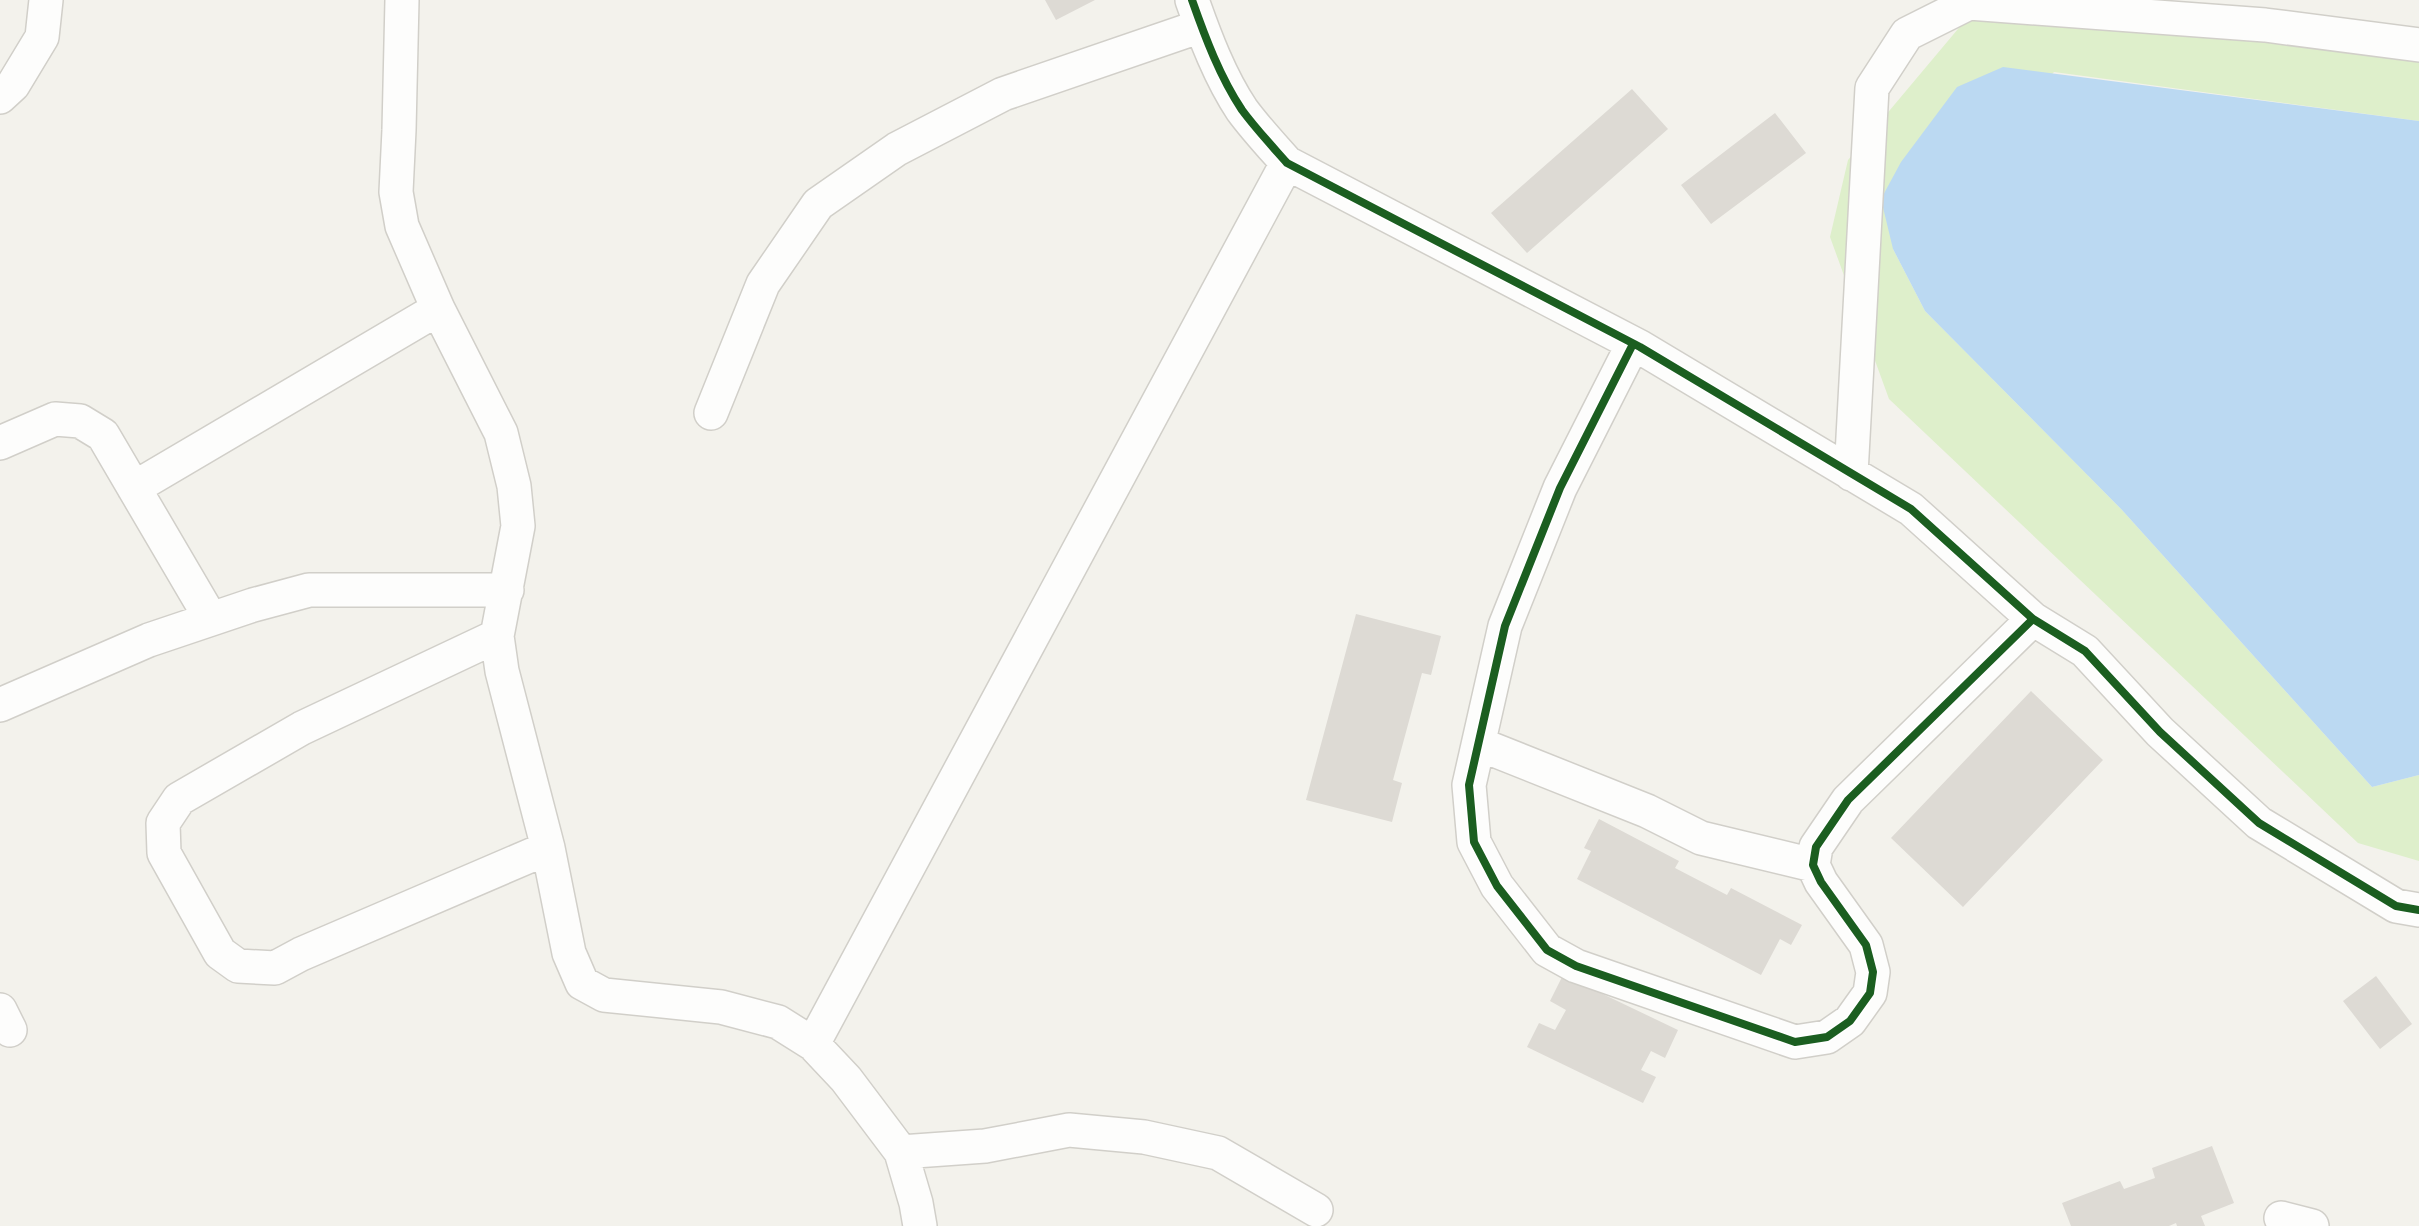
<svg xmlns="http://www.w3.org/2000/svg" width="2419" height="1226" viewBox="0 0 2419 1226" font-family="Overpass,sans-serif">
  <rect width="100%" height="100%" fill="#f3f2ec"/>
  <path fill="#deefcb" d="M1968 17 2163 24 2419 58V121L2054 72 1893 249 1925 311 2122 510 2372 787 2419 775V861L2358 843 1889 399 1830 237 1848 160Z"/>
  <path fill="#bbd9f2" d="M2003 67 2419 121V775L2372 787 2122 510 1925 311 1893 249 1881 199 1901 162 1957 87Z"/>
  <path fill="#dddad4" d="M1045 0H1095L1056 20Z
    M1632 89 1668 129 1527 253 1491 213Z
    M1775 113 1806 153 1711 224 1681 185Z
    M1356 614 1441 636 1431 675 1422 673 1393 780 1402 783 1392 822 1306 800Z
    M2031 691 2103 760 1963 907 1891 838Z
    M1599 819 1679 861 1675 868 1727 895 1731 888 1802 925 1791 945 1780 939 1761 975 1577 879 1591 851 1584 848Z
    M1563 975 1678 1030 1665 1058 1651 1051 1641 1070 1656 1077 1643 1103 1527 1047 1539 1023 1555 1030 1566 1010 1550 1001Z
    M2376 976 2412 1024 2380 1049 2343 1001Z
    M2212 1146 2234 1203 2201 1216 2205 1226H2177L2176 1223 2169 1226H2071L2062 1203 2120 1181 2124 1189 2155 1178 2152 1168Z"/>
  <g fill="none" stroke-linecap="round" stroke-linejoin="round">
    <g stroke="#d1cfc9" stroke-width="36">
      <path id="minor" d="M402 0 399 130 396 192 402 226 438 309 501 433 514 486 518 526 497 636 502 671 548 848 569 953 582 983 604 995 721 1007 778 1022 813 1044 846 1079 901 1152 916 1203 920 1226
        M1192 0C1205 37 1220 77 1242 110 1256 129 1272 146 1287 163L1640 347 1911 509 2033 619 2085 651 2160 732 2259 823 2396 906 2419 910
        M0 97 13 85 42 37 46 0
        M1633 344 1560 488 1505 626 1469 785 1474 842 1497 886 1547 950 1576 966 1795 1042 1827 1037 1850 1021 1870 993 1873 972 1866 945 1821 882 1813 865 1816 847 1848 800 2033 619
        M711 413 763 284 818 204 897 149 1003 94 1201 26
        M0 443 55 419 80 421 103 435 211 619
        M1851 474 1872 88 1907 34 1969 3 2265 25 2419 45
        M134 488 438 309
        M497 636 302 728 179 799 163 823 164 853 220 953 238 966 275 968 301 954 548 848
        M0 705 149 640 253 605 309 590H507
        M1479 744 1647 811 1701 838 1813 865
        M0 1010 10 1030
        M813 1044 1287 163
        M901 1152 985 1146 1069 1130 1144 1137 1218 1153 1316 1210
        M2281 1218 2312 1226"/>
    </g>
    <use href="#minor" stroke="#fdfdfc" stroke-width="33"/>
    <g stroke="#fff" stroke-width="11">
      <path id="cycleway" d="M1192 0C1205 37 1220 77 1242 110 1256 129 1272 146 1287 163L1640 347 1911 509 2033 619 2085 651 2160 732 2259 823 2396 906 2419 910
        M1633 344 1560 488 1505 626 1469 785 1474 842 1497 886 1547 950 1576 966 1795 1042 1827 1037 1850 1021 1870 993 1873 972 1866 945 1821 882 1813 865 1816 847 1848 800 2033 619"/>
    </g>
    <use href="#cycleway" stroke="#1b5e20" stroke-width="8"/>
  </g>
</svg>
